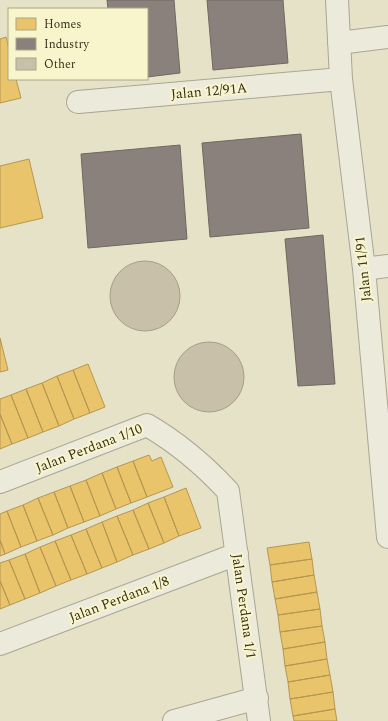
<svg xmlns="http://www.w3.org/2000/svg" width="388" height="721" viewBox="0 0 388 721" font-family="Spectral,serif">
  <rect width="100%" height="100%" fill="#e5e2c8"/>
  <path fill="#e9c46a" stroke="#b49752" d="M6 37 9 49V79H16L21 98 0 103V39Z
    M29 159 43 218 0 228V166Z
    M0 338 8 370 0 372Z
    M88 364 105 407 90 413 73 370Z
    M73 370 90 413 74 419 57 376Z
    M57 376 74 419 59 426 42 383Z
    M42 383 59 426 43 432 26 389Z
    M26 389 43 432 28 438 11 395Z
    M11 395 28 438 12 444 0 414V399Z
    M0 414 12 444 0 449Z
    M149 455 152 461 161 457 173 487 147 497 133 461Z
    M133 461 147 497 131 503 117 467Z
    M117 467 131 503 116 509 102 473Z
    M102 473 116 509 100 516 86 480Z
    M86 480 100 516 84 522 70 486Z
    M70 486 84 522 68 528 54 492Z
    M186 488 201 528 179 536 164 497Z
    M54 492 68 528 53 535 38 498Z
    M164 497 179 536 164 543 148 503Z
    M38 498 53 535 37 541 23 505Z
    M148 503 164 543 149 549 133 510Z
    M23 505 37 541 21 547 7 511Z
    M133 510 149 549 133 555 117 516Z
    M7 511 21 547 5 554 0 540V514Z
    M117 516 133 555 117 562 102 522Z
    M102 522 117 562 102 568 86 529Z
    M86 529 102 568 87 574 71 535Z
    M71 535 87 574 71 580 55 541Z
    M0 540 5 554 0 556Z
    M55 541 71 580 56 586 40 547Z
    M309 542 312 559 270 565 267 548Z
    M40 547 56 586 40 593 25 554Z
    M25 554 40 593 25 599 9 560Z
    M312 559 314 575 272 582 270 565Z
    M9 560 25 599 10 605 0 581V563Z
    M314 575 317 592 275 599 272 582Z
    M0 581 10 605 0 609Z
    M317 592 320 609 278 615 275 599Z
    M320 609 322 626 280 632 278 615Z
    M322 626 325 642 283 649 280 632Z
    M325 642 327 659 285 666 283 649Z
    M327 659 330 675 288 682 285 666Z
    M330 675 333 692 290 699 288 682Z
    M333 692 335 709 293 716 290 699Z
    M335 709 337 721H294L293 716Z"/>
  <path fill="#8a817c" stroke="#71685f" d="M107 0H174L180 73 147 77V9H108Z
    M207 0H283L288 63 213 70Z
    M301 134 309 228 210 237 202 143Z
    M180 145 187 239 88 248 81 154Z
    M323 235 335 384 298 386 285 239Z"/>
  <path fill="#c9c0a9" stroke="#a59d88" d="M110 296a35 35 0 1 1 70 0a35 35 0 1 1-70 0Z
    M174 377a35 35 0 1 1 70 0a35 35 0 1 1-70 0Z"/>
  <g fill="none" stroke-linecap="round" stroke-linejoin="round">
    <g stroke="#a9a692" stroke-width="24">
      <path id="minor" d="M337 0 341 79 364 269 388 537
        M339 43 388 37
        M78 102 341 79
        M364 269 388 266
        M0 482 147 425C178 443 203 464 228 491L259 721
        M0 644 237 554
        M174 721 257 698"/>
    </g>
    <use href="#minor" stroke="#eceadb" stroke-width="22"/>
  </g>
  <g text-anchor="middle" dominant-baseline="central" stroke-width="4" stroke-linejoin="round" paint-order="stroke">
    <g font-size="14" fill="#382f1a" stroke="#f8f5cc">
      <text transform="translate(209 91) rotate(-5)">Jalan 12/91A</text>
      <text transform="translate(363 269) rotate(-96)">Jalan 11/91</text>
      <text transform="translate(89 448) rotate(-21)">Jalan Perdana 1/10</text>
      <text transform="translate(119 599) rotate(-21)">Jalan Perdana 1/8</text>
      <text transform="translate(244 606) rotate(82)">Jalan Perdana 1/1</text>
    </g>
  </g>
  <rect x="8" y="8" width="140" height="72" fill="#f8f5cc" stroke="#aba685"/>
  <rect x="16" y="18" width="20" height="12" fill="#e9c46a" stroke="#aba685"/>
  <text x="44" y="28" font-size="12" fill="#382f1a">Homes</text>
  <rect x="16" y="38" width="20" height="12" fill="#8a817c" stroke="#aba685"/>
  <text x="44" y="48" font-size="12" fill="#382f1a">Industry</text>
  <rect x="16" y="58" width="20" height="12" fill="#c9c0a9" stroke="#aba685"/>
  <text x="44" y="68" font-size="12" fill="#382f1a">Other</text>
</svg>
